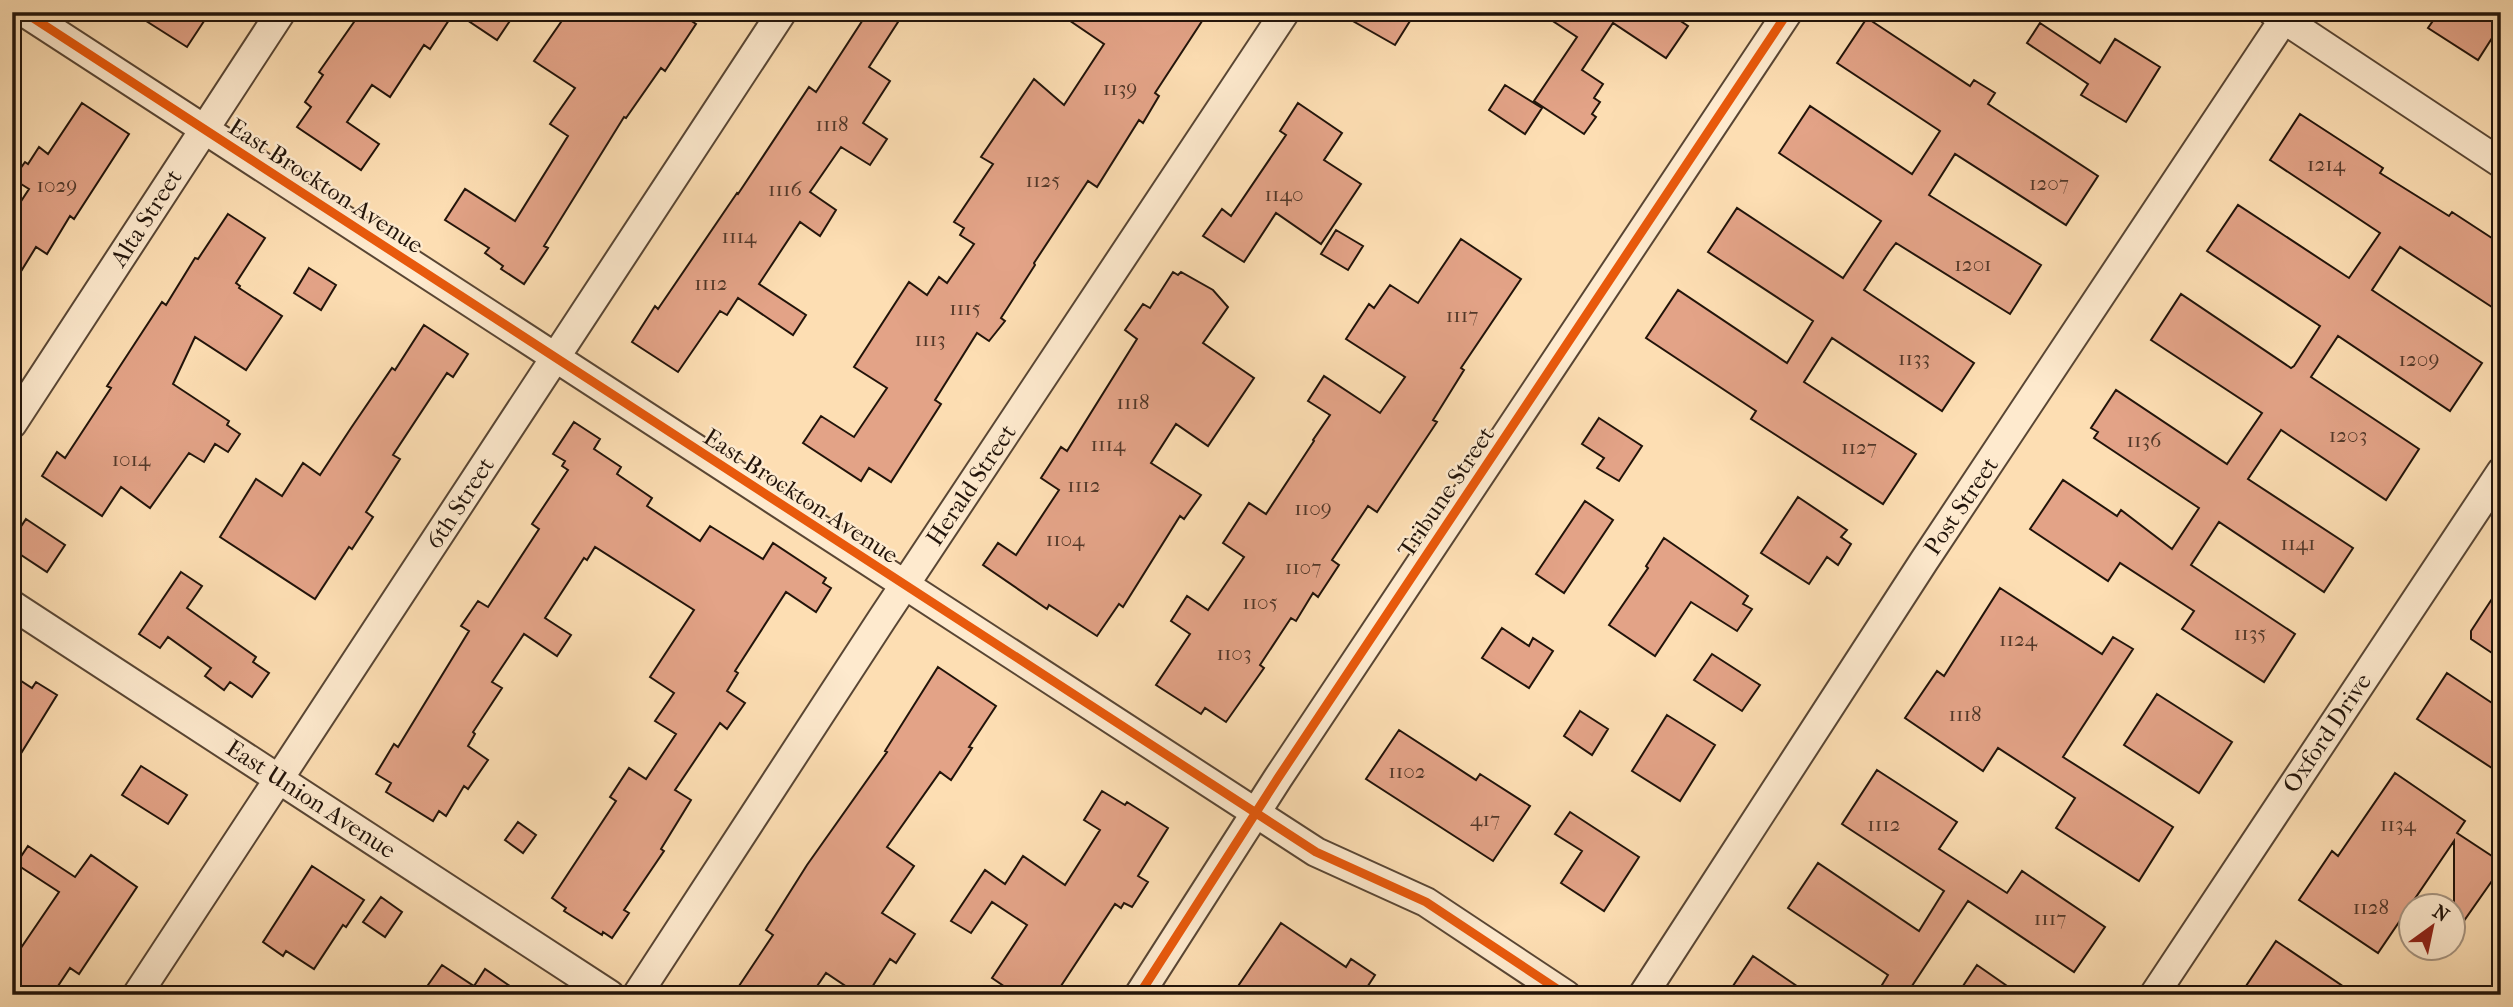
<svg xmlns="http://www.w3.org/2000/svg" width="2513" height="1007" viewBox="0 0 2513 1007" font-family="'IM FELL French Canon',serif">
  <rect width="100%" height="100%" fill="#fddeb3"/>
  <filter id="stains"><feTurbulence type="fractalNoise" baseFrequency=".00286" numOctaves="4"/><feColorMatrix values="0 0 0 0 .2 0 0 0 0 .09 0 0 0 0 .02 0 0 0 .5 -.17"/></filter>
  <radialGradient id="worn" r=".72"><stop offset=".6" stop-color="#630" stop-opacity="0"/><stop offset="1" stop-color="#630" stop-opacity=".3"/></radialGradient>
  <path fill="#e3a387" stroke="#22140a" stroke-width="2" d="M132 12H210L187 47Z
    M361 12H437L449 20 430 49 424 45 390 97 372 85 347 122 379 144 361 170 297 127 311 107 305 102 323 75 319 72Z
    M455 12H516L497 40Z
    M568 12H678L696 24 665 71 661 68 626 118 624 117 544 246 548 248 524 284 501 269 503 266 485 253 489 248 445 220 465 189 515 221 568 136 550 124 575 88 534 61Z
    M868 12H883L898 22 869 67 890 81 863 123 887 139 870 165 841 147 810 192 836 210 820 236 800 222 759 284 806 315 793 335 738 298 727 315 720 311 678 372 632 342 655 306 658 309 737 193 738 194 809 87 816 92Z
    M1057 12H1208L1155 93 1159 96 1143 123 1139 120 1097 187 1088 181 1034 263 1035 265 1001 318 1005 321 989 341 977 333 935 400 941 404 891 482 869 468 861 481 803 443 821 416 854 437 887 388 854 367 909 282 927 295 939 277 947 283 974 244 960 235 964 228 954 222 993 164 981 157 1034 79 1064 105 1104 44Z
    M1337 12H1397L1410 21 1395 45Z
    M1539 12H1667L1688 26 1666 58 1613 23 1582 70 1603 84 1594 98 1600 102 1592 114 1596 117 1584 134 1534 101 1577 37Z
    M2439 12H2501V24L2478 60 2428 28Z
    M1867 18 1970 86 1974 80 1995 93 1988 104 2098 176 2066 225 1955 154 1929 195 2041 265 2010 314 1896 243 1889 252 1864 290 1974 363 1942 411 1832 338 1804 382 1916 454 1883 504 1751 419 1756 411 1646 338 1678 290 1787 363 1813 321 1708 252 1737 208 1843 278 1881 221 1779 153 1810 106 1912 174 1940 131 1837 63Z
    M2040 23 2100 63 2115 39 2160 67 2126 122 2081 95 2088 84 2027 43Z
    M1505 85 1542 108 1525 134 1489 110Z
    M82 103 129 134 74 219 70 216 47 254 36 247 12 286V215L29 189 13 179 25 162 28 164 39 147 48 154Z
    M1298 103 1342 133 1324 160 1361 184 1321 244 1276 213 1244 262 1203 236 1222 209 1231 216 1286 135 1280 131Z
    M2300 114 2383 168 2380 173 2449 216 2452 212 2501 244V313L2400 247 2372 290 2482 363 2450 411 2338 336 2311 377 2419 449 2386 500 2281 430 2248 479 2353 548 2324 592 2219 522 2191 565 2295 634 2264 682 2182 629 2194 611 2120 563 2108 581 2030 529 2063 480 2117 516 2121 510 2172 549 2199 508 2094 438 2098 432 2091 428 2116 390 2227 464 2262 413 2151 340 2181 294 2291 368 2294 366 2320 326 2207 251 2238 205 2349 278 2380 233 2270 160Z
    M228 214 265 238 236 283 240 286 239 288 282 316 246 370 195 337 173 384 229 421 227 425 240 434 228 452 215 444 204 462 189 453 150 508 121 487 102 516 42 476 57 452 65 458 111 388 107 386 162 302 166 305 195 258 198 259Z
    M1336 230 1363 246 1348 270 1321 254Z
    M1461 239 1521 279 1461 368 1464 370 1433 420 1437 422 1377 512 1368 506 1332 560 1339 565 1318 597 1313 593 1296 621 1291 618 1260 665 1264 668 1226 722 1205 708 1201 714 1156 685 1190 634 1171 621 1187 596 1208 610 1244 557 1223 543 1249 503 1266 514 1314 441 1313 440 1330 415 1308 401 1324 376 1380 413 1405 377 1346 339 1369 304 1374 308 1390 285 1418 303Z
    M309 268 336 285 321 310 294 293Z
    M1173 272 1178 275 1181 272 1213 290 1228 307 1203 343 1254 378 1208 446 1176 424 1151 463 1201 495 1184 519 1180 516 1123 607 1119 604 1097 636 1049 605 1047 609 983 565 998 543 1016 555 1059 490 1041 478 1061 447 1067 451 1137 339 1125 330 1143 304 1150 308Z
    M424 325 468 354 453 377 447 373 393 455 400 459 366 512 373 517 352 549 349 547 315 599 220 537 256 479 282 496 303 463 320 475 351 428 392 368 395 370Z
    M1599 418 1642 446 1619 481 1597 468 1604 458 1582 444Z
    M574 422 600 439 594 449 621 467 617 474 652 498 647 506 700 541 710 526 763 559 773 543 826 578 823 583 831 588 816 612 786 592 735 671 738 673 727 691 745 703 727 729 720 723 675 790 691 800 661 849 664 851 624 910 629 913 612 938 603 932 602 935 564 911 566 908 552 898 616 801 610 797 629 768 646 779 676 734 655 721 674 693 650 677 694 610 595 547 587 560 584 558 545 618 571 635 557 656 524 634 492 682 502 688 473 732 475 734 468 746 488 760 468 789 464 786 446 816 439 811 433 821 386 792 391 783 376 774 394 744 398 747 469 631 461 626 478 601 488 607 539 529 532 524 568 470 562 466 565 461 553 454Z
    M1798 497 1847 530 1841 537 1851 544 1838 565 1827 557 1809 584 1761 553Z
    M1585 501 1613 520 1564 593 1536 574Z
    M26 519 65 545 47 572 12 549V540Z
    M1664 538 1748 596 1743 604 1752 609 1737 631 1691 602 1655 656 1609 625 1648 568 1646 566Z
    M181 572 202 586 187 608 256 657 253 662 269 673 252 697 230 682 224 690 205 676 211 668 168 637 160 648 139 634Z
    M2501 585V659L2471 639V631Z
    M2000 588 2102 654 2113 637 2133 649 2063 757 2173 827 2139 881 2056 828 2075 798 1998 748 1983 771 1905 718 1937 671 1944 676Z
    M1502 628 1529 646 1533 638 1553 651 1529 688 1482 658Z
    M1712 654 1760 685 1742 711 1694 680Z
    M938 667 996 706 969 747 972 748 951 780 940 772 887 847 914 866 882 913 915 934 896 963 890 959 867 995H859L826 973 811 995H733L773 935 766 930 807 865 887 752 885 751Z
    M2447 673 2501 709V774L2417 719Z
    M12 675 32 688 36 682 57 695 12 768Z
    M2157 694 2232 742 2199 793 2124 745Z
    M1580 711 1608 729 1592 755 1564 736Z
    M1667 715 1715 745 1680 801 1632 771Z
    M1399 730 1476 780 1480 774 1530 806 1493 861 1366 779Z
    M141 766 187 795 168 824 122 795Z
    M1877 770 1957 822 1939 849 2007 893 2022 871 2105 927 2074 972 1968 901 1906 995H1896L1882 985 1888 975 1788 908 1818 863 1919 931 1942 894 1944 891 1842 824Z
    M2395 773 2465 821 2457 833 2501 862V868L2454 935V841L2378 953 2299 900 2332 851 2338 856Z
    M1102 791 1125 805 1127 802 1168 828 1138 876 1148 882 1132 907 1124 903 1121 908 1115 904 1055 995H1017L992 978 1027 925 992 902 971 933 951 921 985 870 1005 884 1023 856 1065 885 1100 830 1084 820Z
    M1570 812 1639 857 1604 911 1561 883 1582 851 1555 834Z
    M518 822 536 835 523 853 505 840Z
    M28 846 75 877 91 855 137 887 79 974 70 968 52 995H12V961L59 892 16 864Z
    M312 866 364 900 346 927 343 925 314 969 286 951 283 956 263 942Z
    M381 897 402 912 385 937 363 922Z
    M1281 923 1346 967 1351 959 1375 975 1362 995H1232Z
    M2276 941 2356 995H2240Z
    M1753 956 1810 995H1727Z
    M442 965 474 986 485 969 523 995H421Z
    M1977 965 2020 995H1957Z"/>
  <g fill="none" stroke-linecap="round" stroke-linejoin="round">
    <g stroke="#594634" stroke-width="32">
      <path id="minor" d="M24 12 1316 852 1426 902 1566 995
        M2273 12 2501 163
        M12 424 281 12
        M12 605 610 995
        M137 995 782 12
        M637 995 882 619 1285 12
        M1139 995 1278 778 1788 12
        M1643 995 1924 561 2284 19
        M2154 995 2501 472"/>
    </g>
    <use href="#minor" stroke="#feeace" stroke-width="28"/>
    <g stroke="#feeace" stroke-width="13">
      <path id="cycleway" d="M24 12 1316 852 1426 902 1566 995
        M1139 995 1278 778 1788 12"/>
    </g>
    <use href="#cycleway" stroke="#e8590c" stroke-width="9"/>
  </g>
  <g text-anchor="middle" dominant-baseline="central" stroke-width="5" stroke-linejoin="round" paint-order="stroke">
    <g font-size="21" fill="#523829">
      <text x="1120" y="88">1139</text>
      <text x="832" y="124">1118</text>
      <text x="2326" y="164">1214</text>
      <text x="1043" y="180">1125</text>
      <text x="2049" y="183">1207</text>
      <text x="57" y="185">1029</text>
      <text x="785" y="189">1116</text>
      <text x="1284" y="194">1140</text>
      <text x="739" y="236">1114</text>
      <text x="1973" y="264">1201</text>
      <text x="711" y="283">1112</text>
      <text x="965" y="308">1115</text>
      <text x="1462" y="315">1117</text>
      <text x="930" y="339">1113</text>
      <text x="1914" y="358">1133</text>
      <text x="2419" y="359">1209</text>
      <text x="1133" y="402">1118</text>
      <text x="2348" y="435">1203</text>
      <text x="2144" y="440">1136</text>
      <text x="1108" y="444">1114</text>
      <text x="1859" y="447">1127</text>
      <text x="131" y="459">1014</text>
      <text x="1084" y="485">1112</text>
      <text x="1313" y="508">1109</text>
      <text x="1065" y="539">1104</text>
      <text x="2298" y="543">1141</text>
      <text x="1303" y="567">1107</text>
      <text x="1260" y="602">1105</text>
      <text x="2250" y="633">1135</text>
      <text x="2018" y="639">1124</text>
      <text x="1234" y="653">1103</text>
      <text x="1965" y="714">1118</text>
      <text x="1407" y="771">1102</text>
      <text x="1485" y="819">417</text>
      <text x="1884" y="824">1112</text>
      <text x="2398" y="824">1134</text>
      <text x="2371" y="907">1128</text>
      <text x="2050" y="918">1117</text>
    </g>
    <g font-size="24" fill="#22140a" stroke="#feeace">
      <text transform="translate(326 186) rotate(33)">East Brockton Avenue</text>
      <text transform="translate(146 218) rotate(-57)">Alta Street</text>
      <text transform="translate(971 485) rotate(-56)">Herald Street</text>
      <text transform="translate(1446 492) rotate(-56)">Tribune Street</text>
      <text transform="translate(801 496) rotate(33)">East Brockton Avenue</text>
      <text transform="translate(460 503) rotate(-57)">6th Street</text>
      <text transform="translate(1961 506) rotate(-56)">Post Street</text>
      <text transform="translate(2327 733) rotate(-56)">Oxford Drive</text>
      <text transform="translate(311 799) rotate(33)">East Union Avenue</text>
    </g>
  </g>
  <rect width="2513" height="1007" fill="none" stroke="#fddeb3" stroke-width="42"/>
  <rect x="14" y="14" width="2485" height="979" fill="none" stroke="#22140a" stroke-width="3.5"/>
  <rect x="21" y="21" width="2471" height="965" fill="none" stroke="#22140a" stroke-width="2"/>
  <g transform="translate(2432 927) rotate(33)"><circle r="33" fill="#feeace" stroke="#a69480" stroke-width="2"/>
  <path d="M0-5L12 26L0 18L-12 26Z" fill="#8f2418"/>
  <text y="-10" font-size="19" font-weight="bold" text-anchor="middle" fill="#22140a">N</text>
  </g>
  <rect width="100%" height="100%" filter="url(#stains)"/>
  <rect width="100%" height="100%" fill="url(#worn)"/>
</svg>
